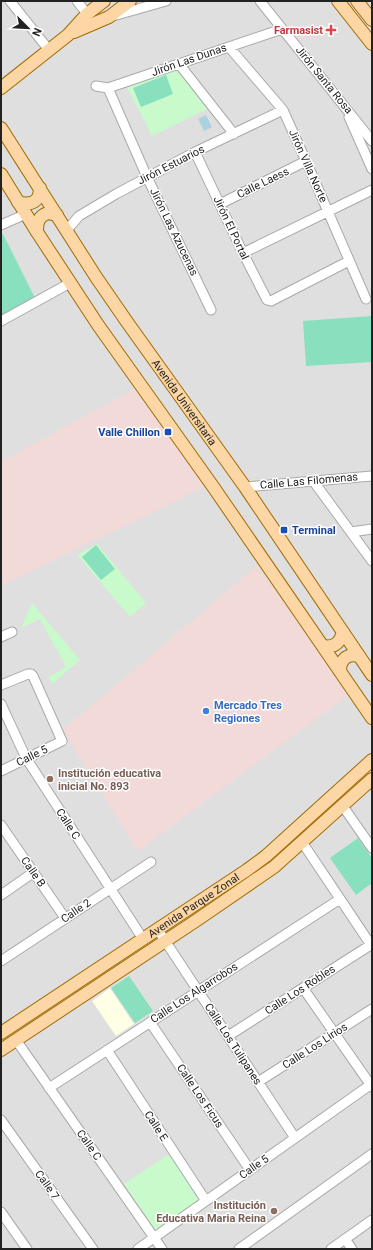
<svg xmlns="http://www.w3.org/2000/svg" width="373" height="1250" viewBox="0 0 373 1250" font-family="Roboto,sans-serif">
  <rect width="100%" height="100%" fill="#f2efe9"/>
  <path fill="#e0dfdf" d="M1 1H372V1249H1Z"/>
  <path fill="#f2dad9" d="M134 389 206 486 1 586V462Z
    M257 566 351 693 138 851 63 730Z"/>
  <path fill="#ffffe5" d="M110 988 134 1024 116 1036 92 1001Z"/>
  <path fill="#c8facc" d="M178 67 209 108 152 136 126 85Z
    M97 544 146 603 130 617 77 555Z
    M32 603 80 660 52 684 49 677 66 667 40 619 21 628Z
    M169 1154 200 1200 155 1230 124 1184Z"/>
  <path fill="#88e0be" d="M166 75 173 94 141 107 133 88Z
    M3 234 36 300 1 318V235Z
    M372 316V362L306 366 303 321Z
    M96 545 115 569 101 580 82 557Z
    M358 838 372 858V883L356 895 330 858Z
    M129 976 153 1011 135 1023 111 988Z"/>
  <path fill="#aad3df" d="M206 115 212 127 204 131 198 119Z"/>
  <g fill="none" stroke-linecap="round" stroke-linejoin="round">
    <g stroke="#a9a9a9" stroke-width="11">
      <path id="minor" d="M10 1 49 50
        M77 1 87 14
        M260 1 372 141
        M113 16 166 1
        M229 47 283 110 306 161 366 299
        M179 64 234 134
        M96 86 108 88 282 29
        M108 88 147 177 211 310
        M349 117 372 169
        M195 152 243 253 267 300 271 301 349 261
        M220 204 306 161
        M1 225 26 214
        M67 230 79 216 116 194 195 152 283 110
        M243 253 372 190
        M1 321 70 283
        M314 482 372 561
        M245 487 372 476
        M351 532 372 529
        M1 637 12 632
        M1 685 28 674H31L33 676 62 741 1 771
        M1 704 26 758 143 939
        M342 805 372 848
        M1 825 65 918
        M302 842 371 945
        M1 895 34 872
        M158 930 295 1138
        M1 961 151 862
        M303 988 372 1087
        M150 1022 250 1170
        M228 1036 372 944
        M16 1040 162 1249
        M107 1050 206 1201
        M258 1082 372 1009
        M49 1088 340 899
        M1 1120 93 1249
        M1 1212 27 1249
        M345 1239 352 1249
        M138 1249 370 1085
        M239 1249 372 1154
        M331 1249 372 1220"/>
    </g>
    <g stroke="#a06b00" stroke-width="14">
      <g id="major">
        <path d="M338 1 372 44"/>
        <path d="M357 1 372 20"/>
        <path d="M74 32 109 17 130 1"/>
        <path d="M1 88 68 35 87 14 104 1"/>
        <path id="s1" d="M1 128 96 277 127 322 245 487 372 675"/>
        <path d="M1 174 37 232 98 325 214 488 372 718"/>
        <path d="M18 202C31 206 40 202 40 188"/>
        <path d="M37 232C37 223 38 216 48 213L57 215"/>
        <path d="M323 646C334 648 340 643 343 632"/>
        <path d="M340 671C340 659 348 653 359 656"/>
        <path id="s2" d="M1 1033 247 870 266 856 372 760"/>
        <path d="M1 1050 197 920 274 867 372 779"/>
      </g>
    </g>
    <use href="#minor" stroke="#fff" stroke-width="9"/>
    <use href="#major" stroke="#fcd6a4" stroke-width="12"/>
  </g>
  <path fill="#e0444e" stroke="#fff" stroke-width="1.5" d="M329 24h4v4h4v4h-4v4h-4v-4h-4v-4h4z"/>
  <g fill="#1a4fb4" stroke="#fff" stroke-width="1.5">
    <rect x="164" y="428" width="8" height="8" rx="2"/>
    <rect x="280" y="526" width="8" height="8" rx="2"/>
  </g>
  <circle fill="#3f7fe0" stroke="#fff" stroke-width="1.5" cx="206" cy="711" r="4"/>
  <g fill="#8d6e63" stroke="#fff" stroke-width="1.5">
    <circle cx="50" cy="779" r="4"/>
    <circle cx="274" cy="1211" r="4"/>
  </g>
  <g text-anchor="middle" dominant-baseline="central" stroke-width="3" stroke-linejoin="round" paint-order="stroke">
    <g font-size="11" font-weight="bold" fill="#be3a42" stroke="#fff" text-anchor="end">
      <text x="323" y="30">Farmasist</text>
    </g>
    <g font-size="11" fill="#222" stroke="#fff">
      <text transform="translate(189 60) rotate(-19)">Jirón Las Dunas</text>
      <text transform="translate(324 80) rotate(51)">Jirón Santa Rosa</text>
      <text transform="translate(171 165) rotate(-27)">Jirón Estuarios</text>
      <text transform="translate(308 166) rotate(66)">Jirón Villa Norte</text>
      <text transform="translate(263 183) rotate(-26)">Calle Laess</text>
      <text transform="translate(231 228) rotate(65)">Jirón El Portal</text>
      <text transform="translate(174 232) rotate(64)">Jirón Las Azucenas</text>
      <text stroke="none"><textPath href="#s1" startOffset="330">Avenida Universitaria</textPath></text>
      <text transform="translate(309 481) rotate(-5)">Calle Las Filomenas</text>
      <text transform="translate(32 756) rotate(-26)">Calle 5</text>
      <text transform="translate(68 824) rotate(57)">Calle C</text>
      <text transform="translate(33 872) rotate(55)">Calle B</text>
      <text stroke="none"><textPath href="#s2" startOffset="231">Avenida Parque Zonal</textPath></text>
      <text transform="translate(76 911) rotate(-34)">Calle 2</text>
      <text transform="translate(300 990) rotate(-33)">Calle Los Robles</text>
      <text transform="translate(194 993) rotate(-33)">Calle Los Algarrobos</text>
      <text transform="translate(233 1044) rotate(57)">Calle Los Tulipanes</text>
      <text transform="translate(315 1046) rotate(-33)">Calle Los Lirios</text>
      <text transform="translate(200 1096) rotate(56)">Calle Los Ficus</text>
      <text transform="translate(156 1126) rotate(57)">Calle E</text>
      <text transform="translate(89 1145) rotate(55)">Calle C</text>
      <text transform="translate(254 1167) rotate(-35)">Calle 5</text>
      <text transform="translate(47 1185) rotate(55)">Calle 7</text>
    </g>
    <g font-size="11" font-weight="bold" fill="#164399" stroke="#fff" text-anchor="end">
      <text x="160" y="432">Valle Chillon</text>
      <text x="292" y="530" text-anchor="start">Terminal</text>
    </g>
    <g font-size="11" font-weight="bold" fill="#366cbe" stroke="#fff" text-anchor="start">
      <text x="214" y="705">Mercado Tres<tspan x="214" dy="13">Regiones</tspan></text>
    </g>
    <g font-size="11" font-weight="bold" fill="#785e54" stroke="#fff" text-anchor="start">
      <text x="58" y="773">Institución educativa<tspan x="58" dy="13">inicial No. 893</tspan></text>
      <text x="266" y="1205" text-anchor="end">Institución<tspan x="266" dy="13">Educativa Maria Reina</tspan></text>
    </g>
  </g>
  <rect width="373" height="1250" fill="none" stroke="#222222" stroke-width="4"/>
  <g transform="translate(28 28) rotate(114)" stroke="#ffffff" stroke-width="3" paint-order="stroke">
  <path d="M0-3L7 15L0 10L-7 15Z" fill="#222222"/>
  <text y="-6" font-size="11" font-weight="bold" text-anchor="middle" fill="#222222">N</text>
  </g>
</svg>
